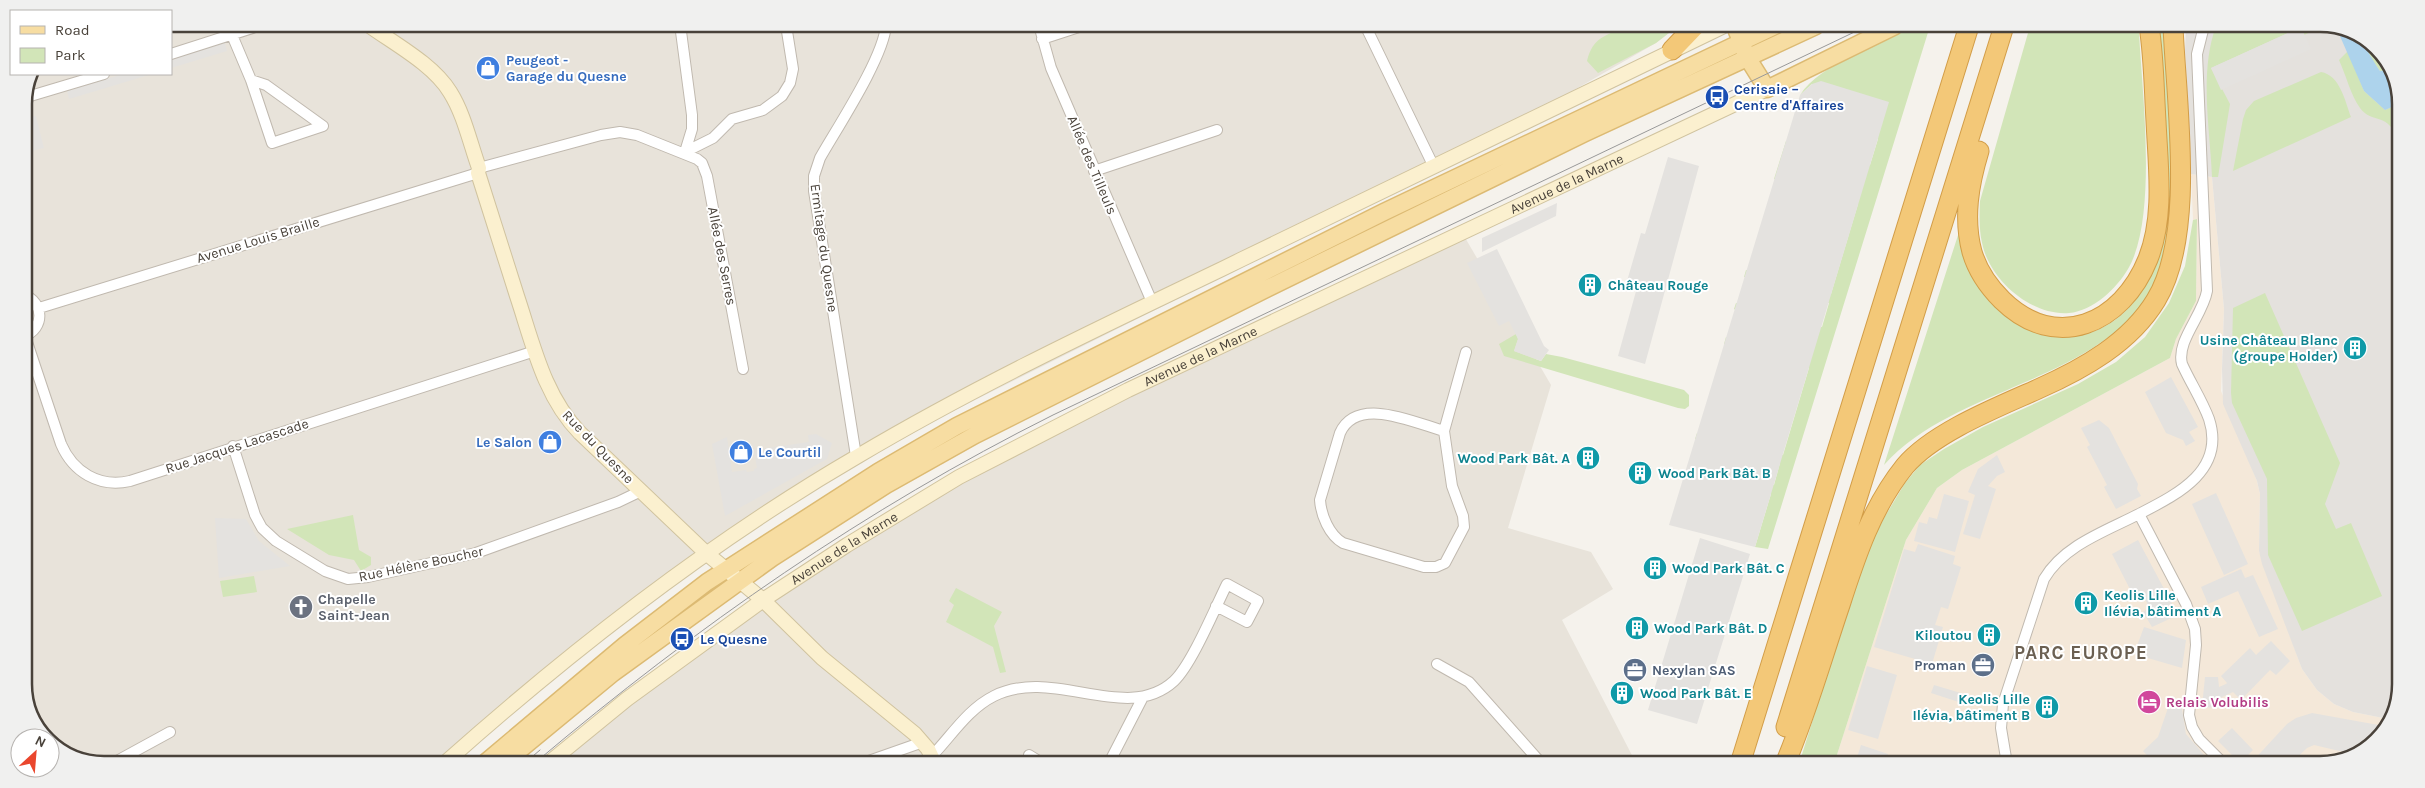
<svg xmlns="http://www.w3.org/2000/svg" width="2425" height="788" viewBox="0 0 2425 788" font-family="Karla,sans-serif">
  <rect width="100%" height="100%" fill="#f5f2ec"/>
  <path fill="#e8e3da" d="M171 24 1678 26 1656 43 1435 170 949 413 694 555 444 762 84 761 41 733 24 689V105L37 74H171Z
    M1460 229 1551 385 1508 528 1591 552 1613 589 1562 620 1636 763 557 762 751 605 960 471Z"/>
  <path fill="#f4e8d9" d="M2191 174 2212 177 2224 309 2221 391 2257 481 2260 494 2259 551 2302 669 2317 690 2334 704 2353 712 2388 719 2370 747 2320 764H1834L1906 540 1937 488 1962 470 2170 358 2176 339 2196 301 2197 219 2193 220Z"/>
  <path fill="#e4e1dd" d="M2186 26 2341 27 2384 55 2401 99 2398 704 2388 719 2353 712 2334 704 2317 690 2302 669 2262 564 2259 551 2260 494 2257 481 2223 404 2222 369 2224 309 2212 177 2191 174 2185 50Z"/>
  <path fill="#d2e5b8" d="M1627 26H1678L1656 43 1598 73 1587 61C1593 37 1605 36 1627 26Z
    M1916 26H1930L1768 549 1755 547 1771 494 1688 463 1774 485 1780 463 1695 439 1697 433 1783 455 1809 368 1724 344 1726 337 1811 360 1734 309 1736 303 1822 327 1829 303 1744 277 1746 270 1831 294 1858 204 1774 179 1786 141 1870 165 1878 139 1812 84 1800 95C1820 64 1882 43 1916 26Z
    M2030 26H2137L2139 32C2142 92 2158 218 2128 269 2117 288 2093 311 2069 313 2035 316 1999 287 1986 256 1979 238 1979 220 1980 201Z
    M2158 26H2165C2169 99 2186 219 2154 285 2131 334 2070 363 2023 383 1974 405 1921 424 1884 465L1960 229C1965 246 1968 265 1975 281 1978 286 1983 291 1987 296 2017 337 2071 351 2115 320 2135 306 2147 283 2156 261Z
    M2216 26 2311 27 2313 31 2304 35 2301 27 2211 68 2230 104 2218 177H2212C2210 128 2199 73 2216 26Z
    M2362 41 2384 55 2390 70 2380 71 2370 57Z
    M2348 51 2364 91 2385 110 2401 103V134L2397 136C2385 112 2372 124 2360 108 2351 96 2346 75 2339 60Z
    M2321 72C2340 75 2345 101 2351 117L2233 171 2243 119 2246 110 2254 101Z
    M2197 219 2196 301 2176 339 2170 358 1962 470 1937 488 1906 540 1834 764H1799L1855 585 1878 528 1905 483 1920 465 1944 449 1983 427 2078 384 2116 362 2145 337 2169 303 2185 266 2193 220Z
    M2265 293 2340 463 2325 504 2336 529 2351 523 2382 596 2302 631 2268 555 2267 479 2232 403 2231 393 2233 308Z
    M1516 334 1518 339 1514 351 1541 361 1546 354 1562 357 1673 387 1684 390 1689 395V406L1685 409 1678 408 1504 356 1499 344Z
    M353 515 359 550 371 557V565L361 571 354 560 329 555 287 529Z
    M254 576 257 592 223 597 220 581Z
    M956 588 1002 612 994 626 1006 672 1000 673 993 647 946 622 954 605 949 601Z"/>
  <path fill="#e4e2df" d="M2301 27 2311 49 2221 90 2211 68Z
    M225 43 227 51 171 68V59Z
    M123 74H152L69 99 67 91Z
    M1821 81 1889 102 1755 547 1669 525 1800 95 1812 84Z
    M36 116 44 148 24 153V118Z
    M1668 157 1699 166 1645 364 1618 356 1638 284 1627 281 1641 233 1645 234Z
    M1557 203 1556 216 1482 252V238Z
    M1497 249 1544 346 1549 350 1541 361 1514 351 1518 339 1509 321 1499 326 1467 263Z
    M2171 377 2198 427 2189 432 2195 441 2186 446 2183 440 2166 433 2145 392Z
    M2099 420 2109 428 2138 484 2137 489 2141 496 2116 509 2104 487 2107 485 2087 447 2090 445 2081 428Z
    M816 434 832 443 827 459 725 516 712 444 727 437 732 472 746 470 747 472 754 471V469L757 468 754 450 809 442 808 435Z
    M1997 455 2005 472 1997 476 1988 486 1996 489 1980 539 1963 534 1975 495 1968 492 1978 469Z
    M2216 493 2248 564 2224 575 2192 504Z
    M1944 494 1969 501 1955 552 1914 541 1919 522 1927 524 1929 517 1937 519Z
    M215 518 246 519 259 541 290 566 219 578Z
    M1700 538 1750 554 1697 724 1648 710Z
    M2138 540 2178 615 2152 627 2143 612 2149 607 2144 597 2136 601 2112 554Z
    M1918 544 1955 556 1953 564 1961 567 1948 609 1941 607 1935 625 1943 627 1932 664 1874 647 1904 549 1915 552Z
    M2241 569 2245 578 2253 575 2278 629 2259 637 2238 591 2208 604 2201 587Z
    M2144 627 2186 640 2182 668 2134 654Z
    M2271 641 2290 661 2276 675 2270 670 2241 700 2233 692 2220 698V708L2202 707 2205 677H2218L2219 687 2226 684 2227 683 2221 676 2250 648 2256 655Z
    M1867 666 1897 675 1878 739 1848 730Z
    M1934 685 1974 697 1971 706 1931 693Z
    M2170 702 2181 703 2186 734 2212 764H2155L2143 751 2158 737Z
    M2312 713 2384 726 2370 747 2352 754 2314 745 2307 748 2290 764H2250L2287 724 2296 718Z
    M2232 728 2253 750 2240 763 2218 741Z
    M1861 745 1888 754 1884 764H1855Z"/>
  <path fill="#add3ec" d="M2336 27C2359 27 2369 56 2380 71L2390 70 2401 103 2385 110 2364 91Z"/>
  <g fill="none" stroke-linecap="round" stroke-linejoin="round">
    <g stroke="#c0b9af" stroke-width="12">
      <path id="street" d="M680 24 692 115V129L685 152
        M1039 25 1051 68 1152 302
        M1365 25 1433 165
        M232 35 251 80 272 143 323 126 266 85 251 80
        M1042 39 1085 25
        M171 54 265 24
        M27 97 104 74
        M685 152 713 138 732 119 763 110 782 96 790 83 793 69 786 25
        M479 168 601 135 620 132 637 135 697 159 702 163 707 176 743 369
        M1094 171 1217 130
        M24 295C44 302 45 329 24 336
        M39 308 478 173
        M25 336 61 444C73 472 99 488 130 481L535 351
        M1444 431C1415 423 1357 395 1340 433L1320 500C1321 515 1329 535 1343 543L1424 567H1436L1445 563 1464 527 1463 516 1452 486 1444 431 1466 352
        M233 446 255 515 262 528 276 541 325 571 348 579 368 577 476 553 618 502 641 491
        M856 456 814 191V176L820 158C837 128 884 57 886 25
        M2139 514C2176 495 2226 471 2209 419 2202 400 2190 382 2182 364 2176 341 2203 315 2207 291L2197 54 2204 26
        M1437 664 1469 682 1541 763
        M1029 755 1042 763
        M932 756C952 735 968 709 994 696 1054 666 1126 725 1174 681 1192 664 1215 608 1227 584L1258 601 1247 622 1216 606
        M117 761 170 732
        M866 762 923 742
        M1109 763 1143 697
        M2007 764 2001 728 2003 704 2044 579C2064 545 2106 531 2139 514L2186 604 2195 629 2196 645 2189 715 2192 727 2199 739 2224 764"/>
    </g>
    <g stroke="#d0c39f" stroke-width="16">
      <g id="secondary">
        <path d="M367 24C393 43 433 64 450 92 464 114 470 143 479 168L478 173C491 214 504 255 517 296 533 344 544 396 580 433L706 553 763 600 822 658 915 734 928 749 934 762"/>
        <path d="M446 762C574 648 710 542 858 456 976 386 1099 328 1222 269 1389 187 1557 107 1724 26"/>
        <path id="s1" d="M550 762 627 699 763 600 847 545 959 477 1128 390 1767 89"/>
      </g>
    </g>
    <g stroke="#dcba73" stroke-width="19">
      <path id="primary" d="M1735 26 1747 57 1767 89 1895 26
        M486 762 625 645 707 582 878 472 957 426 1384 212 1775 26
        M505 762 613 673 772 558 886 485 975 435 1266 289 1585 133 1816 26"/>
    </g>
    <g stroke="#d29d48" stroke-width="21">
      <path id="highway" d="M1672 50 1695 26
        M1979 151C1969 184 1963 218 1972 252 1977 269 1989 287 2002 300 2056 353 2122 324 2148 259 2165 216 2158 166 2156 121 2154 89 2154 57 2149 26
        M1786 727 2004 26
        M1740 764 1969 26
        M1785 764C1807 712 1822 658 1840 605 1856 555 1872 507 1905 466 1934 432 1998 407 2038 389 2083 369 2130 343 2156 300 2196 234 2176 102 2173 26"/>
    </g>
    <use href="#street" stroke="#fff" stroke-width="10"/>
    <use href="#secondary" stroke="#fbf0cf" stroke-width="14"/>
    <use href="#primary" stroke="#f7dda2" stroke-width="16"/>
    <use href="#highway" stroke="#f3c878" stroke-width="19"/>
    <path stroke="#999" stroke-width="1" d="M526 762 540 750
      M536 762C697 626 865 509 1053 415L1867 26"/>
  </g>
  <defs>
    <g id="shop-disc" transform="scale(1.25)"><circle r="9.5" fill="#3f7fe0" stroke="#fff"/><path d="M-5-2.5h2.3a2.7 3.5 0 0 1 5.4 0H5L5.5 6h-11ZM-1.5-2.5h3a1.5 2.3 0 0 0-3 0Z" fill="#fff"/></g>
    <g id="bus-disc" transform="scale(1.25)"><circle r="9.5" fill="#1a4fb4" stroke="#fff"/><path d="M-5-6H5V4H4V6H2V4H-2V6H-4V4H-5ZM-3.5-4V0h7V-4ZM-3.5 1.2v1.5H-2V1.2ZM2 1.2v1.5H3.5V1.2Z" fill="#fff"/></g>
    <g id="building-disc" transform="scale(1.25)"><circle r="9.5" fill="#0f9aa8" stroke="#fff"/><path d="M-4-6H4V6H1V3H-1V6H-4ZM-2.5-4.3h1.7v1.8h-1.7ZM.8-4.3h1.7v1.8H.8ZM-2.5-1h1.7V.8h-1.7ZM.8-1h1.7V.8H.8Z" fill="#fff"/></g>
    <g id="church-disc" transform="scale(1.25)"><circle r="9.5" fill="#6b7280" stroke="#fff"/><path d="M-1.2-6h2.4v3.5h3.3v2.4h-3.3V6h-2.4V-.1h-3.3v-2.4h3.3Z" fill="#fff"/></g>
    <g id="office-disc" transform="scale(1.25)"><circle r="9.5" fill="#5c6f8a" stroke="#fff"/><path d="M-6-3h4V-5.5h4V-3h4V5H-6ZM-1-4.5V-3h2v-1.5ZM-6 0V1H6V0Z" fill="#fff"/></g>
    <g id="hotel-disc" transform="scale(1.25)"><circle r="9.5" fill="#d1479c" stroke="#fff"/><path d="M-6-4.5h1.5V1H6V5H4.5V3h-9V5H-6ZM-4 0a1.8 1.8 0 1 1 3.6 0ZM.5 0V-2.5h3Q6-2.5 6 0Z" fill="#fff"/></g>
  </defs>
  <g fill-rule="evenodd">
    <use href="#shop-disc" x="488" y="68"/>
    <use href="#bus-disc" x="1717" y="97"/>
    <use href="#building-disc" x="1590" y="285"/>
    <use href="#building-disc" x="2355" y="348"/>
    <use href="#shop-disc" x="550" y="442"/>
    <use href="#shop-disc" x="741" y="452"/>
    <use href="#building-disc" x="1588" y="458"/>
    <use href="#building-disc" x="1640" y="473"/>
    <use href="#building-disc" x="1655" y="568"/>
    <use href="#building-disc" x="2086" y="603"/>
    <use href="#church-disc" x="301" y="607"/>
    <use href="#building-disc" x="1637" y="628"/>
    <use href="#building-disc" x="1989" y="635"/>
    <use href="#bus-disc" x="682" y="639"/>
    <use href="#office-disc" x="1983" y="665"/>
    <use href="#office-disc" x="1635" y="670"/>
    <use href="#building-disc" x="1622" y="693"/>
    <use href="#hotel-disc" x="2149" y="702"/>
    <use href="#building-disc" x="2047" y="707"/>
  </g>
  <g text-anchor="middle" dominant-baseline="central" stroke-width="4" stroke-linejoin="round" paint-order="stroke">
    <g font-size="14" font-weight="bold" fill="#366cbe" stroke="#fff" text-anchor="start">
      <text x="506" y="60">Peugeot -<tspan x="506" dy="16">Garage du Quesne</tspan></text>
      <text x="532" y="442" text-anchor="end">Le Salon</text>
      <text x="758" y="452">Le Courtil</text>
    </g>
    <g font-size="14" font-weight="bold" fill="#164399" stroke="#fff" text-anchor="start">
      <text x="1734" y="89">Cerisaie –<tspan x="1734" dy="16">Centre d'Affaires</tspan></text>
      <text x="700" y="639">Le Quesne</text>
    </g>
    <g font-size="14" fill="#49423a" stroke="#fff">
      <text transform="translate(1092 165) rotate(67)">Allée des Tilleuls</text>
      <text stroke="none"><textPath href="#s1" startOffset="1174">Avenue de la Marne</textPath></text>
      <text transform="translate(258 240) rotate(-17)">Avenue Louis Braille</text>
      <text transform="translate(824 248) rotate(82)">Ermitage du Quesne</text>
      <text transform="translate(722 256) rotate(79)">Allée des Serres</text>
      <text stroke="none"><textPath href="#s1" startOffset="769">Avenue de la Marne</textPath></text>
      <text transform="translate(237 446) rotate(-18)">Rue Jacques Lacascade</text>
      <text transform="translate(598 447) rotate(46)">Rue du Quesne</text>
      <text stroke="none"><textPath href="#s1" startOffset="364">Avenue de la Marne</textPath></text>
      <text transform="translate(421 564) rotate(-12)">Rue Hélène Boucher</text>
    </g>
    <g font-size="14" font-weight="bold" fill="#0d838f" stroke="#fff" text-anchor="start">
      <text x="1608" y="285">Château Rouge</text>
      <text x="2338" y="340" text-anchor="end">Usine Château Blanc<tspan x="2338" dy="16">(groupe Holder)</tspan></text>
      <text x="1570" y="458" text-anchor="end">Wood Park Bât. A</text>
      <text x="1658" y="473">Wood Park Bât. B</text>
      <text x="1672" y="568">Wood Park Bât. C</text>
      <text x="2104" y="595">Keolis Lille<tspan x="2104" dy="16">Ilévia, bâtiment A</tspan></text>
      <text x="1654" y="628">Wood Park Bât. D</text>
      <text x="1972" y="635" text-anchor="end">Kiloutou</text>
      <text x="1640" y="693">Wood Park Bât. E</text>
      <text x="2030" y="699" text-anchor="end">Keolis Lille<tspan x="2030" dy="16">Ilévia, bâtiment B</tspan></text>
    </g>
    <g font-size="14" font-weight="bold" fill="#5b616d" stroke="#fff" text-anchor="start">
      <text x="318" y="599">Chapelle<tspan x="318" dy="16">Saint-Jean</tspan></text>
    </g>
    <g font-size="14" font-weight="bold" fill="#4e5e75" stroke="#fff" text-anchor="end">
      <text x="1966" y="665">Proman</text>
      <text x="1652" y="670" text-anchor="start">Nexylan SAS</text>
    </g>
    <g font-size="14" font-weight="bold" fill="#b23c85" stroke="#fff" text-anchor="start">
      <text x="2166" y="702">Relais Volubilis</text>
    </g>
    <g font-size="19" font-weight="bold" letter-spacing="1" fill="#6b6052" stroke="#fff">
      <text x="2081" y="653">PARC EUROPE</text>
    </g>
  </g>
  <path d="M0 0H2425V788H0ZM104 32H2320A72 72 0 0 1 2392 104V684A72 72 0 0 1 2320 756H104A72 72 0 0 1 32 684V104A72 72 0 0 1 104 32Z" fill="#f0f0ef" fill-rule="evenodd"/>
  <path fill="none" stroke="#49423a" stroke-width="2.5" d="M104 32H2320A72 72 0 0 1 2392 104V684A72 72 0 0 1 2320 756H104A72 72 0 0 1 32 684V104A72 72 0 0 1 104 32Z"/>
  <rect x="10" y="10" width="162" height="65" fill="#ffffff" stroke="#b6b3b0"/>
  <rect x="20" y="26" width="25" height="8" fill="#f7dda2" stroke="#b6b3b0"/>
  <text x="55" y="35" font-size="15" fill="#49423a">Road</text>
  <rect x="20" y="48" width="25" height="15" fill="#d2e5b8" stroke="#b6b3b0"/>
  <text x="55" y="60" font-size="15" fill="#49423a">Park</text>
  <g transform="translate(35 753) rotate(26)"><circle r="24" fill="#ffffff" stroke="#b6b3b0"/>
  <path d="M0-4L9 19L0 12L-9 19Z" fill="#ea462d"/>
  <text y="-8" font-size="14" font-weight="bold" text-anchor="middle" fill="#49423a">N</text>
  </g>
</svg>
